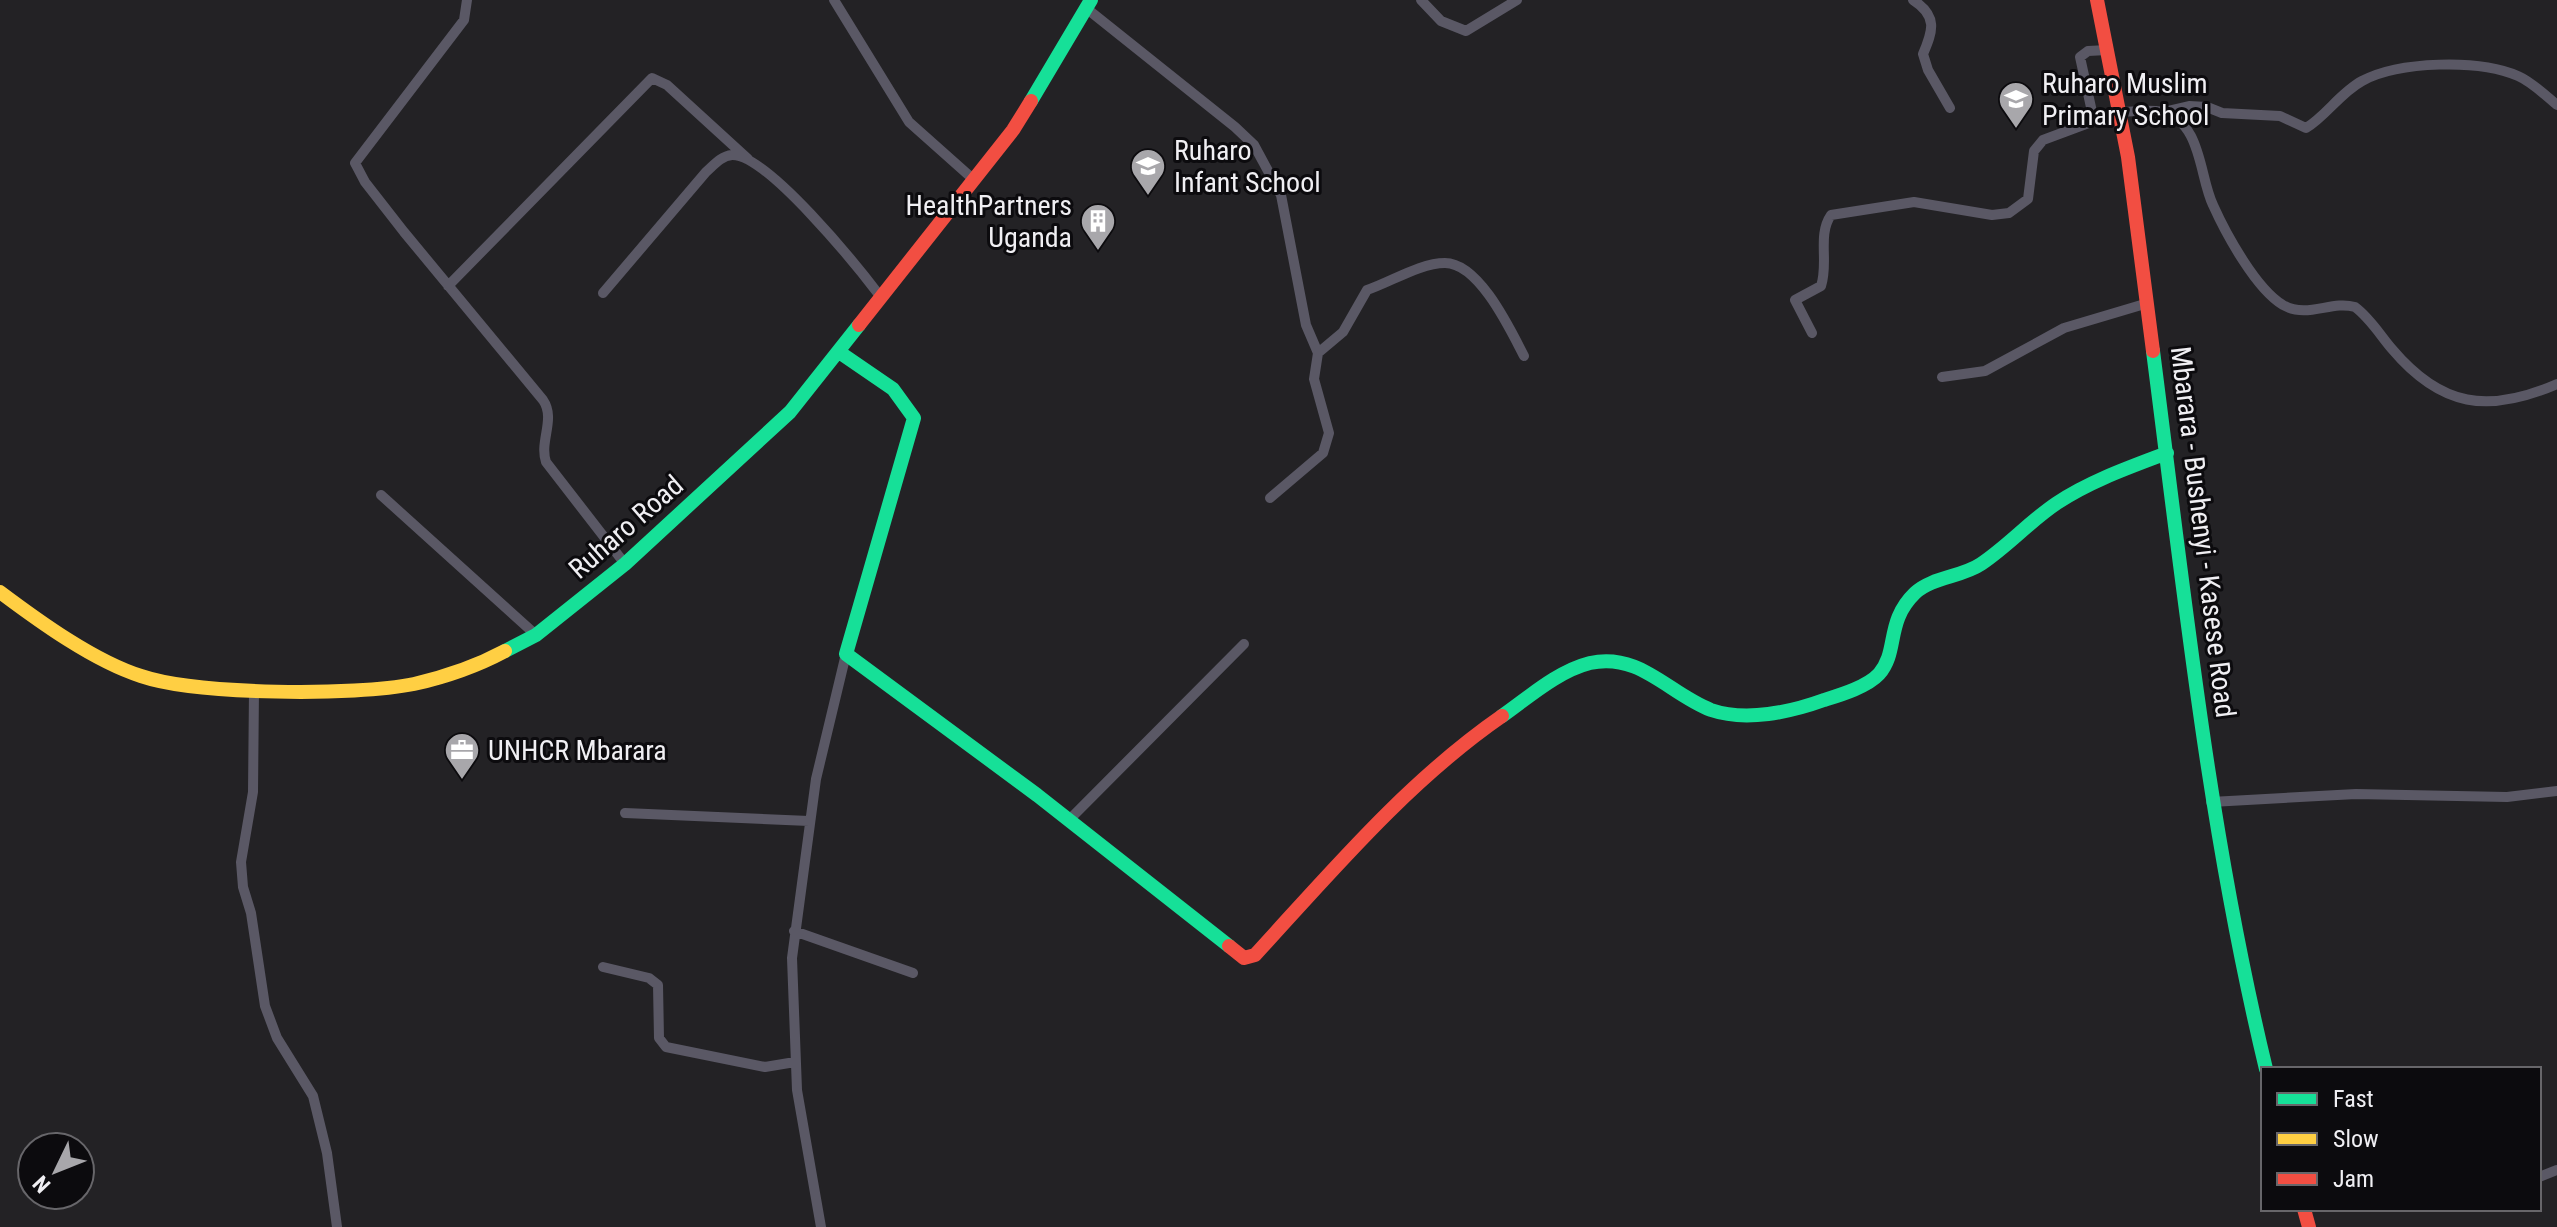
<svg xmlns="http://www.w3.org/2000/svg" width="2557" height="1227" viewBox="0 0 2557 1227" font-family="'Roboto Condensed',sans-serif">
  <rect width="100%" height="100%" fill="#232225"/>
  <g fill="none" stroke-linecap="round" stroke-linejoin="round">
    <path stroke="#5a5865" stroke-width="10" d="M467 0 464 20 355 163 365 182 404 232 543 400C556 419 539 441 546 462L625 564
      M834 0 909 122 973 179
      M1421 0 1441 21 1466 31 1517 0
      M1913 0C1938 16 1933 31 1923 54L1928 70 1950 108
      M1086 8 1235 127 1254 145 1281 195 1306 325 1318 353 1314 379 1329 433 1323 453 1270 498
      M2119 112C2132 112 2149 109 2162 112 2202 122 2199 176 2213 205 2226 234 2256 289 2283 305 2308 319 2331 300 2355 307 2370 318 2380 335 2392 349 2441 407 2488 414 2557 384
      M2163 112 2189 106 2207 107 2222 113 2280 116 2306 128C2326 116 2340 93 2362 81 2399 61 2479 59 2518 76 2532 82 2545 95 2557 105
      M448 286 652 78 667 85 748 159
      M603 293 706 172C714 165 721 156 732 155 767 154 858 267 880 296
      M1812 333 1795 300 1821 286C1829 263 1817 235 1831 215L1914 202 1992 215 2009 213 2028 199 2034 151 2043 140 2094 121 2080 57 2088 51 2107 50
      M1318 353 1343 332 1367 290C1391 282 1420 263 1445 263 1479 263 1510 329 1524 356
      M1942 377 1985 371 2064 328 2148 303
      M381 495 536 635
      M254 690 253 792 241 862 243 887 251 913 265 1006 277 1038 313 1096 327 1153 337 1227
      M2211 802 2356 794 2507 797 2557 791
      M625 813 809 821
      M1069 820 1244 644
      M794 931 913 973
      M603 967 649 978 658 985 659 1038 666 1047 765 1067 795 1062
      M2539 1177 2557 1170
      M821 1227 797 1090 792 958 816 779 846 654"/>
    <path stroke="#16e098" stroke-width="14" d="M1031 101 1091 0
      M2153 351C2184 592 2209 833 2266 1069
      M839 352 893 389 914 418 846 654 1037 795 1229 946
      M505 651 536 635 625 564 790 412 859 325
      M1502 716C1529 697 1558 671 1590 663 1640 652 1669 694 1711 710 1746 722 1791 712 1824 700 1840 695 1867 687 1879 674 1899 651 1885 622 1915 593 1932 577 1962 577 1981 564 2008 546 2030 521 2057 503 2090 481 2130 467 2167 453"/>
    <path stroke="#ffcf43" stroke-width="14" d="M0 592C40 622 94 661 141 676 197 695 355 696 414 684 445 677 477 666 505 651"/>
    <path stroke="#f24e42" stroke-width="14" d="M2097 0 2128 157 2153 351
      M859 325 1013 130 1031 101
      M1229 946 1244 958 1255 955C1332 871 1408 781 1502 716
      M2304 1209 2309 1227"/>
  </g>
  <defs>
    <g id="school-pin" transform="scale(1.8)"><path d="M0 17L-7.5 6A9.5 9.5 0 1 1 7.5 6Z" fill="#a8a7ab" stroke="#0c0b0e"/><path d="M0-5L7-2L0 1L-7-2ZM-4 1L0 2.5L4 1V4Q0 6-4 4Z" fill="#fff"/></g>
    <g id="building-pin" transform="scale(1.8)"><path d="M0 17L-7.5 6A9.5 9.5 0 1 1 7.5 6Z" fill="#a8a7ab" stroke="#0c0b0e"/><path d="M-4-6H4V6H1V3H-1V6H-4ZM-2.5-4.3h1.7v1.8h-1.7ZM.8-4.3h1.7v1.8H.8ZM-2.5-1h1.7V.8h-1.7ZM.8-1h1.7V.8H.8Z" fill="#fff"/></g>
    <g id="office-pin" transform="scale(1.8)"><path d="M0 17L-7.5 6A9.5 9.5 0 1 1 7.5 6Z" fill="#a8a7ab" stroke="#0c0b0e"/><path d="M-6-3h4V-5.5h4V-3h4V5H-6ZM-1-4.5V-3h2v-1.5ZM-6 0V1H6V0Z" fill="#fff"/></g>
  </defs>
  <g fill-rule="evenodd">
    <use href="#school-pin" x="2016" y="99"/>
    <use href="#school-pin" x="1148" y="166"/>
    <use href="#building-pin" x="1098" y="221"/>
    <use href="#office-pin" x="462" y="750"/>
  </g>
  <g text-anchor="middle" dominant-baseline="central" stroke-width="6" stroke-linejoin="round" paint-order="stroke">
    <g font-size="28" fill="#f0eff3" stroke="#0c0b0e" text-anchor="start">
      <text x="2042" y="83">Ruharo Muslim<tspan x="2042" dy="32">Primary School</tspan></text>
      <text x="1174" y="150">Ruharo<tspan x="1174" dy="32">Infant School</tspan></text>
      <text x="1072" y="205" text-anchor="end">HealthPartners<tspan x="1072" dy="32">Uganda</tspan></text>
      <text x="488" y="750">UNHCR Mbarara</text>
    </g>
    <g font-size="28" fill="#f0eff3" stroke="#0c0b0e">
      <text transform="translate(626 527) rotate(-41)">Ruharo Road</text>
      <text transform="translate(2203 532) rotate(83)">Mbarara - Bushenyi - Kasese Road</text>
    </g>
  </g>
  <rect x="2261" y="1067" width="280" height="144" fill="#0c0b0e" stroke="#67666a" stroke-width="2"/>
  <rect x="2277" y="1093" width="40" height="12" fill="#16e098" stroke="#67666a" stroke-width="2"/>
  <text x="2333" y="1107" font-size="24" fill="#f0eff3">Fast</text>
  <rect x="2277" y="1133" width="40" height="12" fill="#ffcf43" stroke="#67666a" stroke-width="2"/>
  <text x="2333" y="1147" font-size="24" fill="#f0eff3">Slow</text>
  <rect x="2277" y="1173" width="40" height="12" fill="#f24e42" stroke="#67666a" stroke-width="2"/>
  <text x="2333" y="1187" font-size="24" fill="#f0eff3">Jam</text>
  <g transform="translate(56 1171) rotate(227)"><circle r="38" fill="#0c0b0e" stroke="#67666a" stroke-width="2"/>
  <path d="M0-6L14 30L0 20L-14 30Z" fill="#a8a7ab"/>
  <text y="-12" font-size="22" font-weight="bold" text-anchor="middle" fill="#f0eff3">N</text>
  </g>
</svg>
